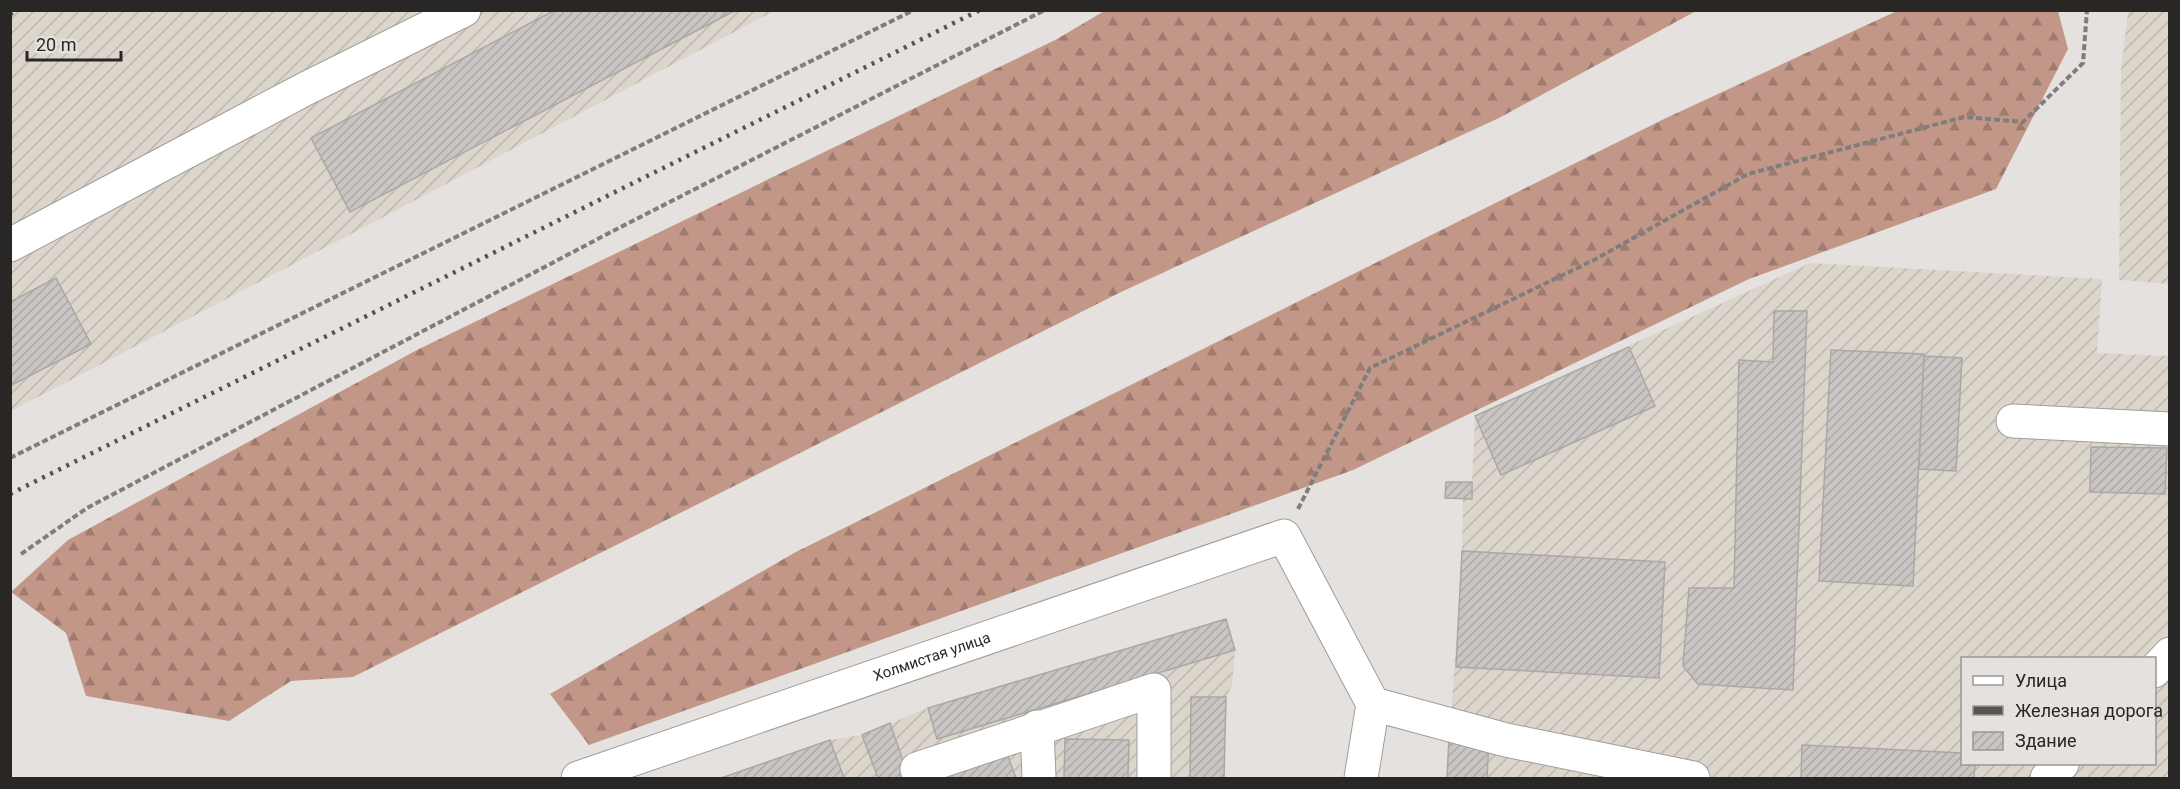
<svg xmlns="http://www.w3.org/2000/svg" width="2180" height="789" viewBox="0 0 2180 789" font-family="Roboto,sans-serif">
  <defs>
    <pattern id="industrial-furrows" width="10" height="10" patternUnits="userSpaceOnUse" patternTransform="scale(1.5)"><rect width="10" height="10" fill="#dcd5cc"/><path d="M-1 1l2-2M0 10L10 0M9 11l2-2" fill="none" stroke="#bdb7af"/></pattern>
    <pattern id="forest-firs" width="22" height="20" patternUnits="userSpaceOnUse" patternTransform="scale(1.5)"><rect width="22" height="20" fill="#c39788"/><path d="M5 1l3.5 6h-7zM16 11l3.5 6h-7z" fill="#9e7b6f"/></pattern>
    <pattern id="building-hatch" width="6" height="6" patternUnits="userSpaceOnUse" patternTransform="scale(1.5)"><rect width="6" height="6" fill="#c9c5c3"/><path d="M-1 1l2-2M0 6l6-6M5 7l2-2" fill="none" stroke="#ada9a7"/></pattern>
  </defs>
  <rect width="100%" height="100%" fill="#e4e1de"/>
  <path fill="url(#industrial-furrows)" fill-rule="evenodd" d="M11 11H774L355 232 11 411Z
    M2128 11H2169V284L2119 280 2121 71Z
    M1810 263 2102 279 2097 353 2169 356V778H1447L1462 551 1463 499 1445 498 1446 482H1472L1475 416ZM1962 658H2154V764H1962Z
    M1226 619 1235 650 1232 686 1226 698 1224 778H721L830 740 862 735 928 708Z"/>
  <path fill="url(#forest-firs)" d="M1106 10 1696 11 1499 118 1121 292 353 677 291 681 229 721 86 696 66 633 11 592 68 540 417 350 1057 39Z
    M1899 10 2058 11 2068 49 1996 189 1749 279 1353 470 589 745 550 694 794 553 1664 119Z"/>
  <path fill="url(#building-hatch)" stroke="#aba7a5" stroke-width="1.5" d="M555 10H736L350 212 311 138Z
    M56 278 91 344 10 386V302Z
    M1774 311H1807L1793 690 1698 684 1683 666 1689 588H1734L1739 360 1773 362Z
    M1629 347 1655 406 1501 475 1475 416Z
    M1831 350 1924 354 1913 586 1819 581Z
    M1924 356 1962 358 1956 471 1919 469Z
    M2091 447 2167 448 2165 494 2090 492Z
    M1446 482H1472V499L1445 498Z
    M1462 551 1665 562 1659 678 1456 667Z
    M1226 619 1235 650 937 739 928 708Z
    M1191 697H1226L1224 778H1190Z
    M1450 716 1490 719 1487 778H1447Z
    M890 723 909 778H878L862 735Z
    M1065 739 1129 740 1128 778H1064Z
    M830 740 844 778H721Z
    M1802 745 1962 753V764H1975L1974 778H1801Z
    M1005 749 1016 778H952L949 769Z"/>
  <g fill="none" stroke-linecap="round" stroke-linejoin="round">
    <g stroke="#a09e9b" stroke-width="35">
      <g id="minor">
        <path d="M10 245 305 89 464 10"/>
        <path d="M2013 421 2170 429"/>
        <path d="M2154 671 2170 654"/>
        <path d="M1373 704 1506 740 1693 778"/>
        <path d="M1037 727 1039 778"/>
        <path id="s1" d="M578 778 1284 536 1373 704 1361 778"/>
        <path d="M920 778 917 769 1154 690V778"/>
        <path d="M2047 778 2062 764"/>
      </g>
    </g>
    <path stroke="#807e7c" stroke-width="4" stroke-dasharray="6 3" stroke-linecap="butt" d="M10 458 914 10
      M1298 509 1370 368 1594 260 1748 174 1964 117 2023 122 2083 63 2087 10
      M21 554 87 508 611 232 1045 10"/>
    <use href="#minor" stroke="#fff" stroke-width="33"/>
    <path stroke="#565453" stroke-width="4.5" stroke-dasharray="3 6" stroke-linecap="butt" d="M10 14 18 10
      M10 494 980 10"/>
  </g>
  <g text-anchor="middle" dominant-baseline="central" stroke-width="4.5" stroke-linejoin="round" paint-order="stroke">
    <g font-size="15" fill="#282726" stroke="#e4e1de">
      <text stroke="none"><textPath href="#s1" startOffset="374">Холмистая улица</textPath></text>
    </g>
  </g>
  <rect width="2180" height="789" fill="none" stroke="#282726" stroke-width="24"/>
  <rect x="1961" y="657" width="195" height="108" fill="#e4e1de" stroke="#999794" stroke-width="1.5"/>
  <rect x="1973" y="676" width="30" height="9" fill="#ffffff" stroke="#999794" stroke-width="1.5"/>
  <text x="2015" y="687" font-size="18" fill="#282726">Улица</text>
  <rect x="1973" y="706" width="30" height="9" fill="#565453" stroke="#999794" stroke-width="1.5"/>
  <text x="2015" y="717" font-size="18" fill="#282726">Железная дорога</text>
  <rect x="1973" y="732" width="30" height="18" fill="url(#building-hatch)" stroke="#999794" stroke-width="1.5"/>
  <text x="2015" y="747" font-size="18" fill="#282726">Здание</text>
  <path d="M27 51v9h94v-9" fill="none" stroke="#282726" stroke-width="3"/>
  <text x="36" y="51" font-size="18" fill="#282726" stroke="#e4e1de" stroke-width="4.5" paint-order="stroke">20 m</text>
</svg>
